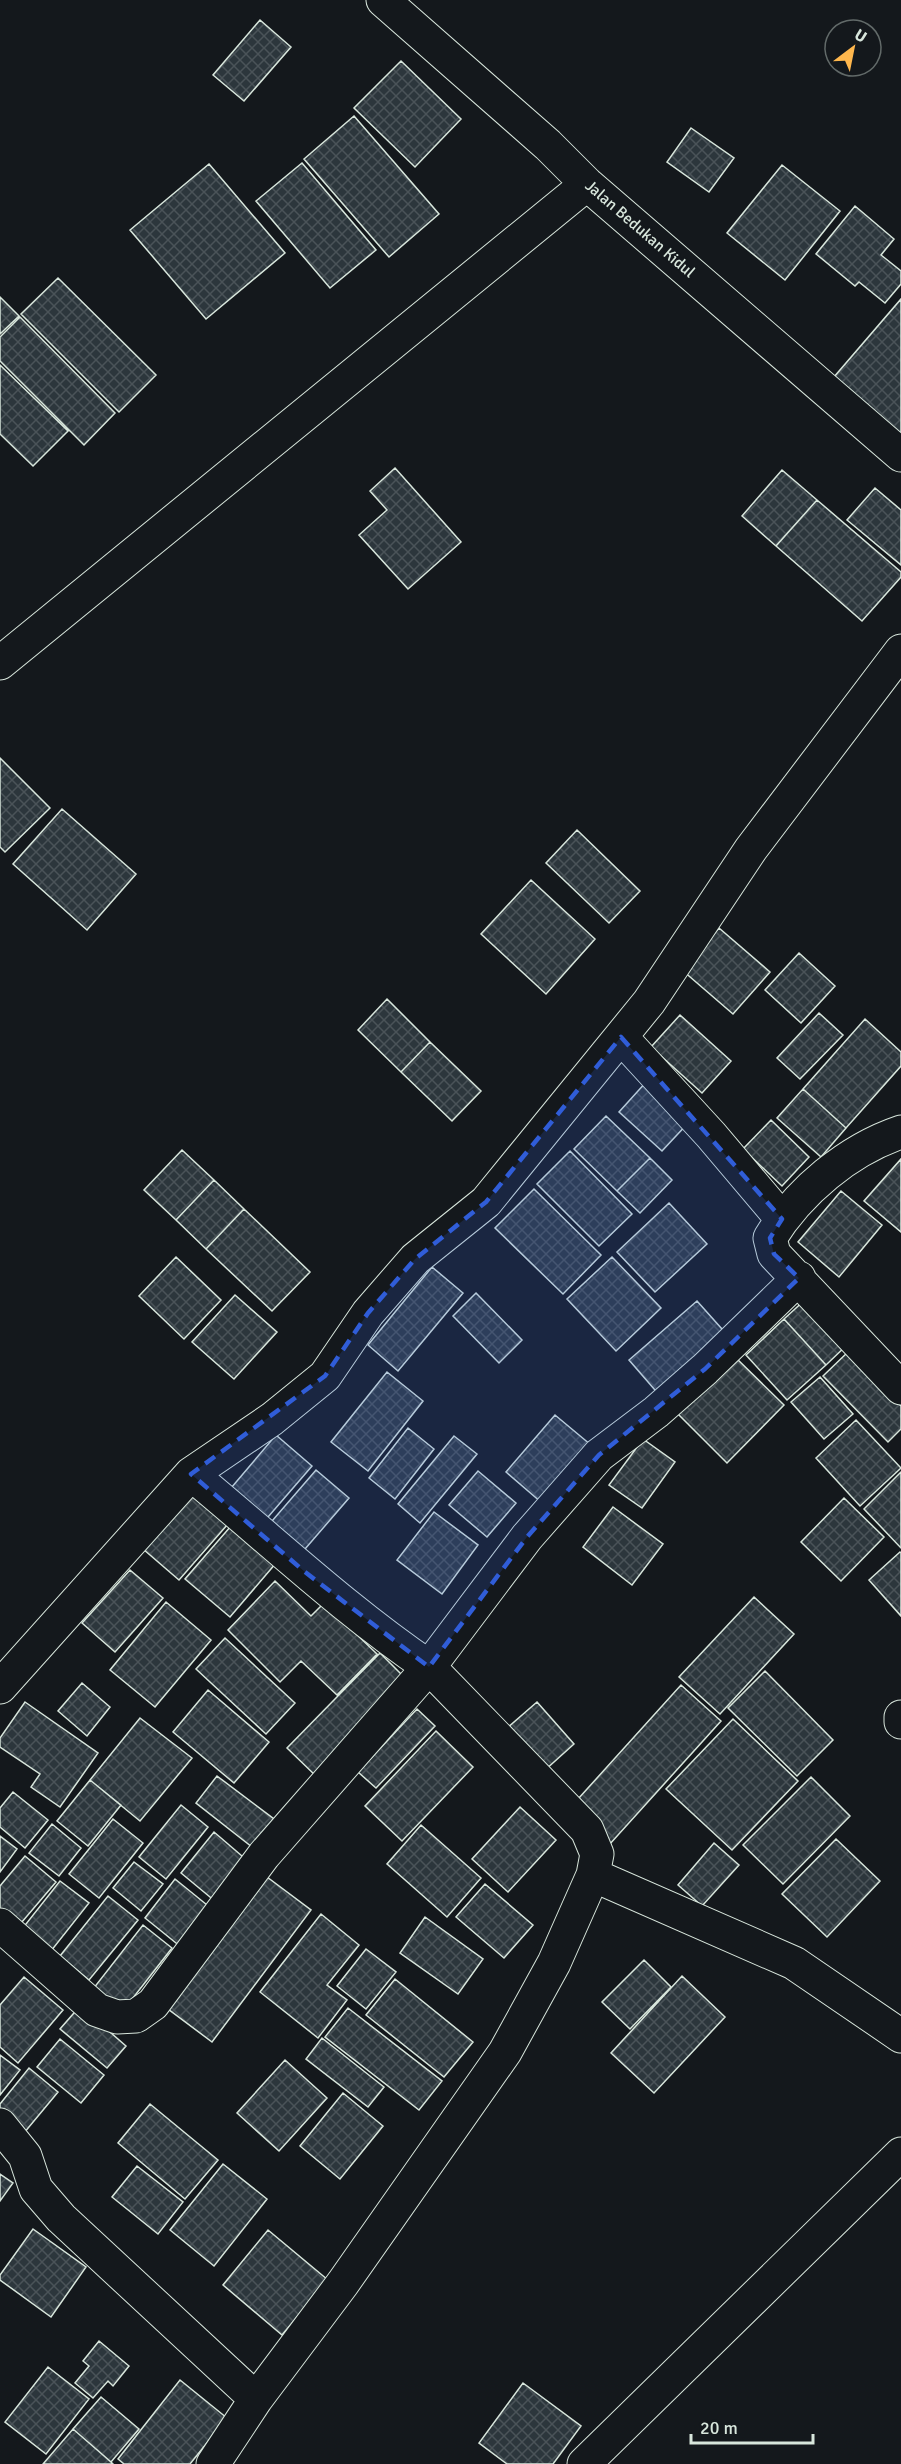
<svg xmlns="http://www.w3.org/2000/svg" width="901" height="2464" viewBox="0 0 901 2464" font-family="Signika,sans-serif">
  <defs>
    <pattern id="building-cross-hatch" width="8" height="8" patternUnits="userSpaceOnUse" patternTransform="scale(1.5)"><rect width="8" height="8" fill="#2c363c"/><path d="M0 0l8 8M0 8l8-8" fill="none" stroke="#4a5358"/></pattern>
  </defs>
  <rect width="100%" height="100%" fill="#14181c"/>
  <path fill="url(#building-cross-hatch)" stroke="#d8e6dc" stroke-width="1.5" d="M260 20 291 47 244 101 213 75Z
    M401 61 461 119 415 167 354 108Z
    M354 116 439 214 389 257 304 159Z
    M691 128 734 158 709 192 667 162Z
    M302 163 376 250 330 288 256 201Z
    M209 164 285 253 206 319 130 230Z
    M782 165 840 211 785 280 727 233Z
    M855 206 894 239 881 255 901 271V284L885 303 859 282 855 286 816 254Z
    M58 278 156 375 119 412 21 314Z
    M0 297 19 316 0 334Z
    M901 299V435L834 377Z
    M20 317 115 413 84 445 0 361V337Z
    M0 365 68 431 33 466 0 434Z
    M395 468 461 542 408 589 359 535 387 510 370 491Z
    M782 470 817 500 776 546 742 516Z
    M875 488 901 510V565L847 520Z
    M817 500 901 572V577L862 621 776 546Z
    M0 758 50 808 5 852 0 847Z
    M62 809 136 874 87 930 13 864Z
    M577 830 640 891 609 923 546 863Z
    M531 880 595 939 546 994 481 934Z
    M719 928 770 972 733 1014 682 970Z
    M799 953 835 986 801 1023 765 990Z
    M387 999 430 1042 401 1072 358 1030Z
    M819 1013 843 1035 800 1079 777 1058Z
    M680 1015 731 1061 702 1093 651 1047Z
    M865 1019 901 1052V1066L846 1128 803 1089Z
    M430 1042 481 1091 452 1121 401 1072Z
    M647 1081 690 1121 662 1151 619 1112Z
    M803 1089 846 1128 821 1157 777 1118Z
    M606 1116 650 1158 617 1191 574 1149Z
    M771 1120 809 1157 782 1186 743 1149Z
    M182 1150 214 1180 176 1220 144 1190Z
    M570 1151 632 1214 599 1246 537 1184Z
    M650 1158 672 1180 640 1213 617 1191Z
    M901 1159V1232L864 1201Z
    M214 1180 244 1209 206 1249 176 1220Z
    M534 1189 601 1255 563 1294 495 1228Z
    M841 1191 882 1225 839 1277 798 1242Z
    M669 1203 707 1244 655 1292 617 1252Z
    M244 1209 310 1272 272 1311 206 1249Z
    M176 1257 221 1300 184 1339 139 1296Z
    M612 1257 661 1308 616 1351 567 1299Z
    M432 1267 463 1293 398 1371 368 1345Z
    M476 1293 522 1340 499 1363 453 1316Z
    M235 1295 277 1332 234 1379 192 1342Z
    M807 1298 849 1343 826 1365 784 1319Z
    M697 1301 730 1338 661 1397 629 1360Z
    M784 1319 826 1365 787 1400 746 1355Z
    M849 1351 901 1406V1429L888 1442 823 1376Z
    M734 1356 784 1405 727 1463 677 1413Z
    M387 1372 423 1401 368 1471 331 1442Z
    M820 1377 853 1414 824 1439 791 1402Z
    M555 1415 591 1445 542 1503 506 1472Z
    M856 1420 901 1468 860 1506 816 1458Z
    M408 1428 434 1449 395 1499 369 1478Z
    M276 1435 312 1466 262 1524 226 1494Z
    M454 1436 477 1454 420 1523 398 1504Z
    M643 1439 675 1462 642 1508 609 1485Z
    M316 1470 349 1498 299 1556 266 1528Z
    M478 1471 516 1503 487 1537 449 1505Z
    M901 1472V1548L864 1509Z
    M198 1485 235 1516 179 1580 143 1549Z
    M844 1498 884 1537 841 1581 801 1542Z
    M613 1507 663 1544 632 1585 583 1547Z
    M434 1512 478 1545 442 1594 397 1560Z
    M231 1526 276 1563 230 1617 185 1579Z
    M900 1552 901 1553V1616L869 1580Z
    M130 1570 163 1598 115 1652 82 1623Z
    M275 1581 311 1616 324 1603 377 1654 337 1695 301 1661 280 1682 228 1630Z
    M754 1597 794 1634 720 1714 679 1677Z
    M166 1602 211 1640 155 1707 110 1670Z
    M225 1638 295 1703 266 1734 196 1669Z
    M380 1653 410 1683 318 1778 287 1748Z
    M765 1671 833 1740 797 1776 728 1708Z
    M82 1683 110 1707 87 1736 58 1711Z
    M681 1685 721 1721 609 1845 569 1809Z
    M208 1690 269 1742 234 1783 173 1732Z
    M25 1702 98 1753 60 1807 31 1787 40 1774 0 1747V1738Z
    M537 1702 574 1744 544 1771 506 1729Z
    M417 1709 435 1726 376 1788 358 1772Z
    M140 1718 192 1758 140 1821 90 1780Z
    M733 1719 798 1781 732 1850 666 1789Z
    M436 1731 473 1767 402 1841 365 1806Z
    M217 1776 274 1819 252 1847 196 1803Z
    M811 1777 850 1816 783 1884 743 1845Z
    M90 1780 121 1805 88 1846 57 1821Z
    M13 1792 48 1820 25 1848 0 1827V1808Z
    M181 1805 208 1827 166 1879 139 1857Z
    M520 1807 556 1840 508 1892 472 1859Z
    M113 1819 143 1843 99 1898 69 1874Z
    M52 1824 81 1848 59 1876 29 1853Z
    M421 1825 481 1878 447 1917 387 1864Z
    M214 1832 249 1862 216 1902 181 1873Z
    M0 1836 17 1849 0 1872Z
    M836 1839 880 1881 827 1937 782 1894Z
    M714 1843 739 1865 702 1906 678 1885Z
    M25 1856 56 1882 16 1929 0 1916V1886Z
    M134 1862 163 1884 141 1911 113 1888Z
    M259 1871 311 1910 212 2042 160 2003Z
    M175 1879 212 1909 181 1947 145 1918Z
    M60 1881 89 1903 51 1951 22 1929Z
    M485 1884 533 1925 504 1958 456 1917Z
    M108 1896 138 1920 89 1980 60 1956Z
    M321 1914 359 1945 327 1985 347 2000 318 2038 260 1992Z
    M425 1917 483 1959 458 1994 400 1953Z
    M143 1925 172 1948 122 2012 93 1989Z
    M366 1949 396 1972 366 2009 337 1986Z
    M644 1960 671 1987 630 2029 602 2002Z
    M682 1976 725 2017 654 2093 611 2053Z
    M24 1977 63 2010 18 2063 0 2047V2005Z
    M395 1979 473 2042 444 2077 366 2015Z
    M80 2006 126 2046 107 2068 60 2029Z
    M348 2008 442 2081 419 2110 325 2037Z
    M322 2038 384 2087 368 2107 306 2059Z
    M60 2039 104 2075 81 2103 37 2067Z
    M0 2055 20 2070 0 2095Z
    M285 2060 327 2098 279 2151 237 2113Z
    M29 2068 58 2092 24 2133 0 2113V2104Z
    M343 2093 383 2126 340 2179 300 2146Z
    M150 2104 218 2160 185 2199 118 2143Z
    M223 2164 267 2199 214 2266 170 2230Z
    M137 2166 183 2202 158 2234 112 2197Z
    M0 2174 13 2183 0 2201Z
    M33 2229 86 2267 51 2317 0 2280V2275Z
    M268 2230 328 2280 282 2335 223 2285Z
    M99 2341 129 2366 113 2386 108 2381 93 2398 75 2383 89 2366 83 2361Z
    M48 2367 89 2399 46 2454 5 2422Z
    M180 2380 227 2418 190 2464H124L118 2459Z
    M523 2383 581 2426 553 2464H507L479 2443Z
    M101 2397 139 2429 111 2462 73 2429Z
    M73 2429 111 2462 113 2464H43Z"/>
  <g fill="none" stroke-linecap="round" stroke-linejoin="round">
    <g stroke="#d8e6dc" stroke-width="35">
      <path id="minor" d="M383 0 548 145 587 184 901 455
        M0 663 587 184
        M621 1037 711 1135 782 1219
        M901 1132C848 1150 799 1191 770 1238L774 1254 901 1388
        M0 1687 191 1474 272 1419 325 1376 368 1313 415 1259 486 1202 649 1002 751 849 901 651
        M901 1717V1722
        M593 1875 794 1963 901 2036
        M0 1925 97 2010 117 2017 136 2016 153 2004 264 1855 429 1667C345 1610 270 1539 191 1474
        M0 2125 25 2156 36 2189 61 2218 256 2399
        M213 2464 256 2399 343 2283 505 2052 554 1963 593 1875 597 1854 587 1830 429 1667 527 1537 599 1455 656 1412 705 1369 799 1278
        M584 2464 901 2154"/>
    </g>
    <use href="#minor" stroke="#14181c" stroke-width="33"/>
  </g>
  <path fill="#305dd8" fill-opacity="0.2" stroke="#305dd8" stroke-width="4.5" stroke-dasharray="12 8" stroke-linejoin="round" d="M621 1037 782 1219 770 1238 774 1254 799 1278 705 1369 599 1455 527 1537 429 1667 305 1572 191 1474 325 1376 368 1313 415 1259 486 1202Z"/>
  <g text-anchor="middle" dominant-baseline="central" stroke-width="4.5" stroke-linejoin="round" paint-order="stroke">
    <g font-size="16" fill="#d8e6dc" stroke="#14181c">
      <text transform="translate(640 229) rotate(41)">Jalan Bedukan Kidul</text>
    </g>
  </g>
  <g transform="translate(853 48) rotate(32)"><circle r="28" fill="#14181c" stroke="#626a69" stroke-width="1.5"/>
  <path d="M0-4.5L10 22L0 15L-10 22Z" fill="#ffb74d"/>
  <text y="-9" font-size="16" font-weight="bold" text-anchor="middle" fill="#d8e6dc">U</text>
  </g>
  <path d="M691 2434v9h122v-9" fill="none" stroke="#d8e6dc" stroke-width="3"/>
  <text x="700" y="2434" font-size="18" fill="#d8e6dc" stroke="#14181c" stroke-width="4.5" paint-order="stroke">20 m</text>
</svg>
